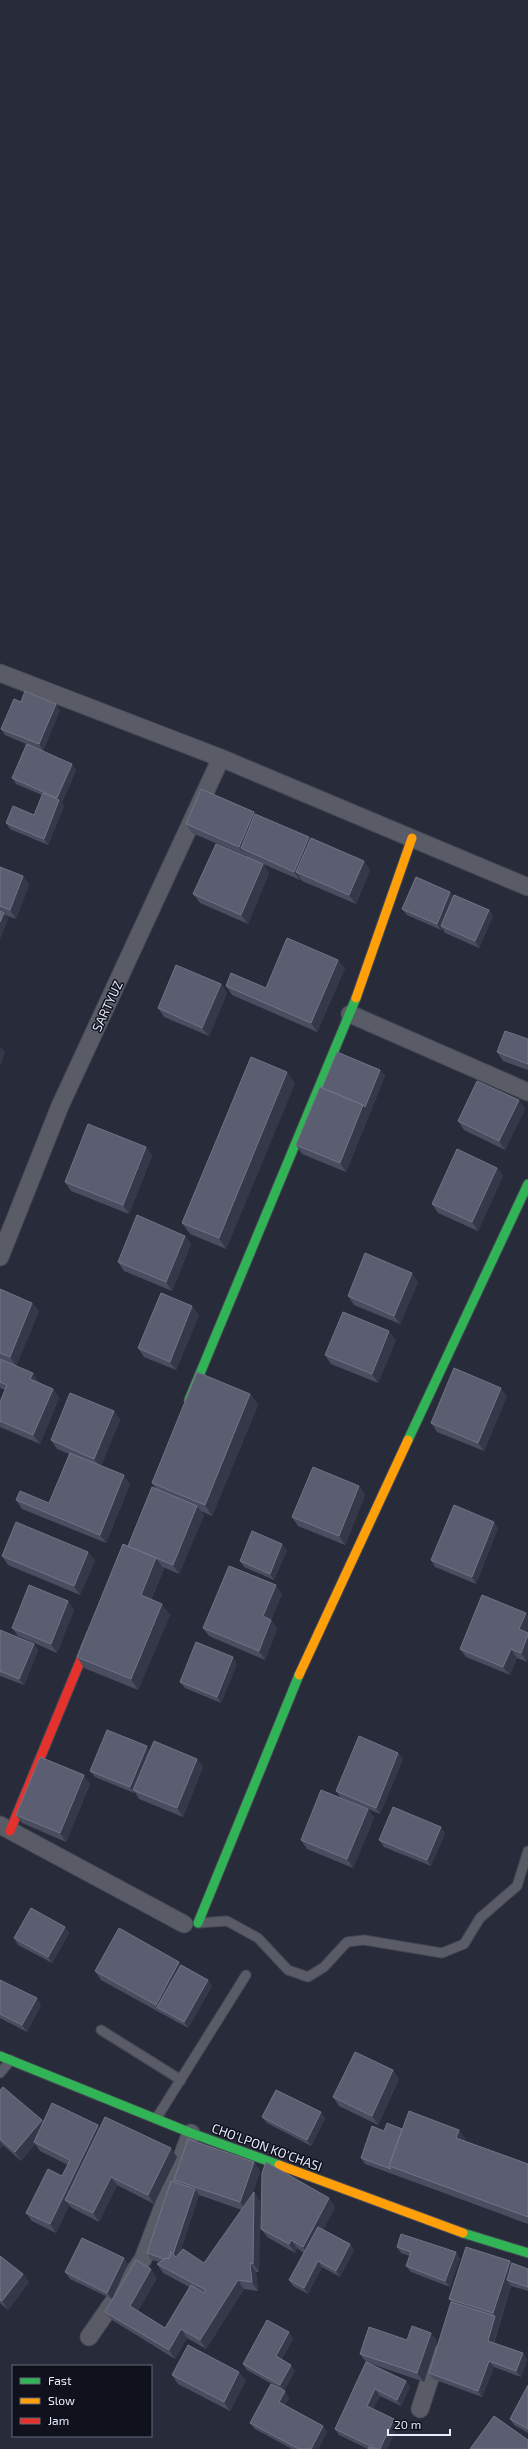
<svg xmlns="http://www.w3.org/2000/svg" width="528" height="2449" viewBox="0 0 528 2449" font-family="'Exo 2',sans-serif">
  <rect width="100%" height="100%" fill="#282b39"/>
  <g fill="none" stroke-linecap="round" stroke-linejoin="round">
    <g stroke="#454854" stroke-width="11">
      <path id="lane" d="M199 1923 227 1921 258 1938 288 1970 308 1977 324 1967 347 1942 364 1940 442 1953 464 1944 480 1918 517 1886 528 1851
        M101 2030 181 2080
        M0 2073 11 2060
        M156 2119 246 1975"/>
    </g>
    <g stroke="#454854" stroke-width="19">
      <path id="street" d="M0 673 221 758 528 887
        M350 1014 528 1092
        M0 1257 60 1106 221 758
        M0 1825 184 1924
        M89 2337 143 2259 191 2133
        M420 2409 438 2354"/>
    </g>
    <g stroke="#454854" stroke-width="11">
      <path id="fast" d="M189 1400 356 998
        M408 1440 528 1184
        M198 1923 299 1675
        M0 2056 191 2133 279 2165
        M463 2233 528 2253"/>
    </g>
    <g stroke="#454854" stroke-width="11">
      <path id="slow" d="M356 998 412 838
        M299 1675 408 1440
        M279 2165 463 2233"/>
    </g>
    <g stroke="#454854" stroke-width="11">
      <path id="jam" d="M10 1831 91 1635"/>
    </g>
    <use href="#lane" stroke="#595c66" stroke-width="9"/>
    <use href="#street" stroke="#595c66" stroke-width="17"/>
    <use href="#fast" stroke="#30b455" stroke-width="9"/>
    <use href="#slow" stroke="#ff9f0a" stroke-width="9"/>
    <use href="#jam" stroke="#e5322d" stroke-width="9"/>
  </g>
  <path fill="#4a4d60" fill-rule="evenodd" d="M21 702 60 710 43 751 76 770 62 803 64 806 48 845 10 829 6 823 34 815 42 795 16 784 12 778 26 744 5 735 1 729Z
    M254 812 255 814 310 839 370 870 356 904 302 881 301 879 300 880 263 864 269 873 248 924 200 903 193 894 247 857 246 856 192 833 186 824Z
    M0 867 23 876 29 885 16 919 5 915 8 919 0 939Z
    M450 892 453 897 489 910 493 916 479 948 445 933 442 928 441 930 407 915 402 909Z
    M345 968 317 1032 232 995 226 986 266 988Z
    M221 984 227 993 209 1036 164 1017 158 1008Z
    M528 1039V1070L503 1061 497 1052Z
    M380 1070 385 1076 346 1172 302 1154 296 1145 322 1088Z
    M295 1083 226 1249 190 1234 182 1223Z
    M525 1109 505 1150 464 1130 458 1121Z
    M146 1147 152 1156 129 1214 71 1191 65 1182Z
    M497 1168 503 1176 478 1231 438 1213 432 1204Z
    M185 1236 191 1244 172 1291 124 1271 118 1262Z
    M418 1282 400 1324 354 1305 348 1296Z
    M0 1289 32 1303 39 1311 16 1366 39 1382V1383L53 1389 59 1398 40 1444 0 1427V1402L5 1390 0 1388Z
    M192 1306 199 1315 176 1370 144 1357 138 1348Z
    M396 1340 378 1383 331 1364 325 1355Z
    M250 1394 258 1405 212 1516 201 1511 204 1515 179 1574 163 1567 164 1569 151 1600 170 1615 138 1690 84 1668 77 1657 128 1546 156 1489 152 1483Z
    M507 1396 484 1451 437 1432 431 1423Z
    M114 1411 120 1420 101 1465 130 1484 106 1543 22 1509 16 1500 49 1503 69 1454 57 1449 51 1440Z
    M359 1486 365 1495 345 1545 298 1526 292 1517Z
    M498 1528 476 1584 435 1567 431 1560Z
    M287 1550 274 1580 244 1567 240 1561Z
    M2 1556 95 1560 80 1595 8 1565Z
    M282 1594 271 1620 277 1629 265 1660 209 1636 203 1628Z
    M68 1601 74 1610 57 1653 18 1636 12 1628Z
    M0 1630 34 1644 38 1650 24 1685 0 1676Z
    M528 1631 527 1632V1662L517 1658 510 1675 466 1657 460 1649Z
    M237 1664 221 1703 185 1688 180 1682Z
    M150 1750 197 1759 203 1767 183 1817 139 1799 135 1792 134 1793 95 1777 90 1771Z
    M398 1753 403 1759 380 1814 340 1797 336 1791Z
    M90 1784 66 1842 22 1823 16 1815Z
    M368 1809 374 1818 353 1868 307 1849 301 1840Z
    M445 1833 431 1866 384 1847 379 1840Z
    M65 1927 69 1933 52 1963 18 1945 14 1938Z
    M179 1962 181 1965 208 1980 212 1986 188 2028 101 1980 95 1971Z
    M0 1980 41 2005 27 2032 0 2018Z
    M393 2070 399 2079 378 2125 339 2106 333 2097Z
    M0 2090 42 2120 44 2122 100 2129 177 2157 154 2204 117 2185 99 2222 72 2208 69 2205 56 2233 32 2221 26 2213 62 2176 68 2165 40 2151 35 2144 21 2161 3 2145 0 2148Z
    M262 2117 325 2118 311 2146 267 2123Z
    M402 2129 465 2138V2141L528 2164V2224L365 2164 361 2158 384 2131Z
    M254 2162 260 2171 252 2196 254 2192 260 2201 259 2272H256L258 2291 244 2289 206 2349 187 2338 175 2359 112 2320 105 2312 157 2278 138 2311 165 2328 189 2287 163 2273 157 2264 160 2262 151 2260 147 2253 176 2182 174 2180ZM199 2195 242 2210 204 2263 180 2252Z
    M335 2207 323 2230 350 2244 354 2250 340 2277 322 2267 308 2294 293 2286 289 2280 304 2253 297 2248 295 2253 267 2237 261 2229Z
    M397 2247 460 2258 450 2287 411 2272 406 2266 410 2256 401 2253Z
    M0 2256 23 2274 29 2282 8 2310 0 2303Z
    M510 2261 512 2263 528 2269V2291L511 2286 494 2343 523 2353 527 2360 521 2377 494 2367 482 2397 433 2379 429 2373 451 2302 449 2299Z
    M128 2264 112 2299 70 2279 65 2272Z
    M289 2332 293 2339 281 2360 295 2371 284 2391 289 2398 285 2405 323 2426 327 2432 318 2449H292L255 2429 250 2423 274 2385 247 2370 243 2364Z
    M431 2333 437 2342 424 2382 369 2363 406 2381 410 2387 401 2406 380 2396 373 2409 398 2425 387 2449H368L339 2435 335 2429 366 2362 360 2354Z
    M172 2375 246 2380 230 2411 178 2384Z
    M528 2385V2433L514 2425 510 2419Z"/>
  <path fill="#353849" d="M56 704 60 710 43 751 39 744Z
    M72 764 76 770 62 803 64 806 48 845 44 839 59 801 57 798Z
    M254 812 260 821 241 848 246 856 239 847Z
    M309 837 315 846 296 872 301 879 300 880 294 872Z
    M364 861 370 870 356 904 349 895Z
    M263 864 269 873 248 924 241 915Z
    M23 876 29 885 16 919 10 910Z
    M450 892 455 898 441 926 442 928 441 930 437 924Z
    M489 910 493 916 479 948 475 941Z
    M4 913 8 919 0 939V922Z
    M338 960 345 968 317 1032 311 1023Z
    M221 984 227 993 209 1036 202 1028Z
    M1 1047 5 1053 0 1066V1049Z
    M380 1070 385 1076 346 1172 340 1163 363 1105Z
    M287 1072 295 1083 226 1249 219 1238Z
    M519 1100 525 1109 505 1150 499 1141Z
    M146 1147 152 1156 129 1214 123 1205Z
    M497 1168 503 1176 478 1231 472 1222Z
    M185 1236 191 1244 172 1291 166 1282Z
    M412 1273 418 1282 400 1324 394 1316Z
    M32 1303 39 1311 16 1366 10 1357Z
    M192 1306 199 1315 176 1370 170 1362Z
    M389 1331 396 1340 378 1383 372 1374Z
    M33 1373 39 1382 36 1388 30 1379Z
    M501 1388 507 1396 484 1451 478 1443Z
    M53 1389 59 1398 40 1444 33 1435Z
    M250 1394 258 1405 212 1516 205 1505Z
    M114 1411 120 1420 101 1467 94 1459Z
    M124 1475 130 1484 106 1543 100 1535Z
    M359 1486 365 1495 345 1545 339 1536Z
    M197 1506 204 1515 179 1574 173 1565Z
    M494 1522 498 1528 476 1584 472 1577Z
    M282 1544 287 1550 274 1580 270 1574Z
    M88 1552 95 1560 80 1595 74 1586Z
    M156 1558 164 1569 148 1606 141 1595Z
    M276 1585 282 1594 271 1620 277 1629 265 1660 259 1651 263 1616Z
    M68 1601 74 1610 57 1653 51 1644Z
    M162 1604 170 1615 138 1690 131 1679Z
    M526 1613 528 1616V1631L525 1638 519 1629Z
    M528 1635V1659L527 1662 521 1653Z
    M34 1644 38 1650 24 1685 19 1679Z
    M511 1649 517 1658 510 1675 503 1667Z
    M233 1657 237 1664 221 1703 217 1697Z
    M147 1746 151 1753 133 1790 135 1792 134 1793 130 1787Z
    M398 1753 403 1759 380 1814 376 1808Z
    M197 1759 203 1767 183 1817 177 1808Z
    M84 1775 90 1784 66 1842 60 1833Z
    M368 1809 374 1818 353 1868 347 1859Z
    M441 1827 445 1833 431 1866 427 1860Z
    M65 1927 69 1933 52 1963 48 1957Z
    M179 1962 186 1971 157 2007 156 2005Z
    M208 1980 212 1986 188 2028 184 2022Z
    M37 1998 41 2005 27 2032 22 2025Z
    M393 2070 399 2079 378 2125 372 2116Z
    M321 2112 325 2118 311 2146 307 2140Z
    M42 2120 48 2129 34 2142 35 2144 21 2161 15 2152Z
    M98 2125 104 2134 65 2200 69 2205 56 2233 50 2224Z
    M459 2130 465 2138 463 2147 456 2138Z
    M0 2141 3 2145 0 2148Z
    M171 2148 177 2157 154 2204 148 2195Z
    M254 2162 260 2171 247 2211 240 2202Z
    M111 2177 117 2185 99 2222 93 2213Z
    M195 2189 199 2195 175 2268 171 2262Z
    M254 2192 260 2201 259 2272 253 2264Z
    M329 2198 335 2207 309 2256 303 2247Z
    M291 2240 297 2248 295 2253 289 2244Z
    M350 2244 354 2250 340 2277 336 2271Z
    M456 2252 460 2258 450 2287 445 2281Z
    M124 2258 128 2264 112 2299 107 2293Z
    M318 2261 322 2267 308 2294 304 2288Z
    M510 2261 516 2270 507 2280 511 2286 492 2347 488 2341 495 2316 493 2313Z
    M250 2263 256 2272 258 2291 252 2282Z
    M151 2269 157 2278 136 2315 130 2306Z
    M23 2274 29 2282 8 2310 2 2301Z
    M238 2280 244 2289 206 2349 200 2340Z
    M181 2329 187 2338 175 2359 169 2350Z
    M289 2332 293 2339 280 2363 276 2356Z
    M431 2333 437 2342 424 2382 417 2373Z
    M523 2353 527 2360 521 2377 516 2371Z
    M489 2361 494 2367 482 2397 478 2391Z
    M291 2365 295 2371 284 2391 280 2385Z
    M239 2372 246 2380 230 2411 224 2402Z
    M406 2381 410 2387 401 2406 397 2400Z
    M375 2389 380 2396 372 2412 367 2406Z
    M285 2391 289 2398 283 2408 279 2402Z
    M394 2419 398 2425 387 2449H380Z
    M323 2426 327 2432 318 2449H311Z"/>
  <path fill="#5b5e70" stroke="#717486" d="M25 691 56 704 39 744 1 729 14 699 21 702Z
    M27 744 72 764 57 798 12 778Z
    M201 789 254 812 239 847 186 824Z
    M43 793 59 800 44 839 6 823 13 806 34 815Z
    M255 814 309 837 294 872 241 848Z
    M311 838 364 861 349 895 296 872Z
    M216 844 263 864 241 915 193 894Z
    M0 867 23 876 10 910 0 906Z
    M416 877 450 892 437 924 402 909Z
    M454 895 489 910 475 941 441 926Z
    M0 911 4 913 0 922Z
    M287 938 338 960 311 1023 226 986 231 973 266 988Z
    M176 965 221 984 202 1028 158 1008Z
    M505 1031 528 1039V1064L497 1052Z
    M337 1052 380 1070 365 1107 363 1105 322 1088Z
    M251 1057 287 1072 219 1238 182 1223Z
    M477 1081 519 1100 499 1141 458 1121Z
    M320 1087 363 1105 340 1163 296 1145Z
    M88 1124 146 1147 123 1205 65 1182Z
    M457 1149 497 1168 472 1222 432 1204Z
    M137 1215 185 1236 166 1282 118 1262Z
    M365 1253 412 1273 394 1316 348 1296Z
    M0 1289 32 1303 10 1357 0 1353Z
    M161 1293 192 1306 170 1362 138 1348Z
    M343 1312 389 1331 372 1374 325 1355Z
    M0 1359 33 1373 30 1379 53 1389 33 1435 0 1421V1402L7 1385 0 1382Z
    M454 1368 501 1388 478 1443 431 1423Z
    M197 1372 250 1394 205 1505 152 1483Z
    M70 1393 114 1411 94 1459 51 1440Z
    M70 1453 124 1475 100 1535 16 1500 20 1491 49 1503Z
    M313 1467 359 1486 339 1536 292 1517Z
    M152 1487 197 1506 173 1565 128 1546Z
    M454 1505 494 1522 472 1577 431 1560Z
    M16 1522 88 1552 74 1586 2 1556Z
    M252 1531 282 1544 270 1574 240 1561Z
    M123 1544 156 1558 141 1595 162 1604 131 1679 77 1657Z
    M229 1566 276 1585 263 1616 271 1620 259 1651 203 1628Z
    M29 1585 68 1601 51 1644 12 1628Z
    M482 1595 526 1613 519 1629 528 1633V1635L521 1653 511 1649 503 1667 460 1649Z
    M0 1630 34 1644 19 1679 0 1671Z
    M196 1642 233 1657 217 1697 180 1682Z
    M107 1730 147 1746 130 1787 90 1771Z
    M359 1736 398 1753 376 1808 336 1791Z
    M154 1741 197 1759 177 1808 133 1790Z
    M40 1757 84 1775 60 1833 16 1815Z
    M321 1790 368 1809 347 1859 301 1840Z
    M393 1807 441 1827 427 1860 379 1840Z
    M31 1908 65 1927 48 1957 14 1938Z
    M119 1928 179 1962 156 2005 95 1971Z
    M181 1965 208 1980 184 2022 157 2007Z
    M0 1980 37 1998 22 2025 0 2014Z
    M355 2052 393 2070 372 2116 333 2097Z
    M3 2087 42 2120 15 2152 0 2139V2090Z
    M276 2090 321 2112 307 2140 262 2117Z
    M52 2103 98 2125 50 2224 26 2213 48 2169 62 2176 70 2160 34 2142Z
    M409 2111 459 2130 456 2138 528 2164V2217L389 2166Z
    M105 2117 171 2148 148 2195 111 2177 93 2213 65 2200Z
    M387 2123 402 2129 389 2166 391 2169 361 2158 372 2126 384 2131Z
    M188 2139 254 2162 240 2202 174 2180Z
    M266 2162 329 2198 303 2247 291 2240 289 2244 261 2229 262 2173Z
    M171 2181 195 2189 173 2254 171 2252 169 2259 166 2258 164 2259 147 2253Z
    M254 2192 253 2264 250 2263 252 2282 238 2280 200 2340 181 2329 169 2350 105 2312 136 2260 151 2269 130 2306 165 2328 191 2285 204 2293 206 2290 157 2264 166 2258 169 2259 171 2252 176 2257 183 2249 204 2263Z
    M318 2227 350 2244 336 2271 318 2261 304 2288 289 2280Z
    M401 2234 456 2252 445 2281 406 2266 411 2252 397 2247Z
    M82 2238 124 2258 107 2293 65 2272Z
    M466 2247 510 2261 493 2313 449 2299Z
    M0 2256 23 2274 2 2301 0 2300Z
    M512 2263 528 2269V2287L507 2280Z
    M451 2302 495 2316 488 2341 523 2353 516 2371 489 2361 478 2391 429 2373Z
    M267 2320 289 2332 276 2356 291 2365 280 2385 243 2364Z
    M412 2326 431 2333 417 2373 360 2354 369 2327 407 2340Z
    M188 2345 239 2372 224 2402 172 2375Z
    M366 2362 406 2381 397 2400 375 2389 367 2406 394 2419 380 2449H377L335 2429Z
    M271 2384 285 2391 279 2402 323 2426 311 2449H299L250 2423Z
    M528 2385V2429L510 2419Z
    M494 2416 528 2440V2449H470Z
    M369 2447 374 2449H368Z"/>
  <g text-anchor="middle" dominant-baseline="central" stroke-width="3" stroke-linejoin="round" paint-order="stroke">
    <g font-size="13" fill="#e7ebfb" stroke="#0f111c">
      <text transform="translate(107 1006) rotate(-65)">SARTYUZ</text>
      <text transform="translate(267 2147) rotate(20)">CHO'LPON KO'CHASI</text>
    </g>
  </g>
  <rect x="12" y="2365" width="140" height="72" fill="#0f111c" stroke="#656875"/>
  <rect x="20" y="2378" width="20" height="6" fill="#30b455" stroke="#656875"/>
  <text x="48" y="2385" font-size="12" fill="#e7ebfb">Fast</text>
  <rect x="20" y="2398" width="20" height="6" fill="#ff9f0a" stroke="#656875"/>
  <text x="48" y="2405" font-size="12" fill="#e7ebfb">Slow</text>
  <rect x="20" y="2418" width="20" height="6" fill="#e5322d" stroke="#656875"/>
  <text x="48" y="2425" font-size="12" fill="#e7ebfb">Jam</text>
  <path d="M388 2429v6h62v-6" fill="none" stroke="#e7ebfb" stroke-width="2"/>
  <text x="394" y="2429" font-size="12" fill="#e7ebfb" stroke="#0f111c" stroke-width="3" paint-order="stroke">20 m</text>
</svg>
